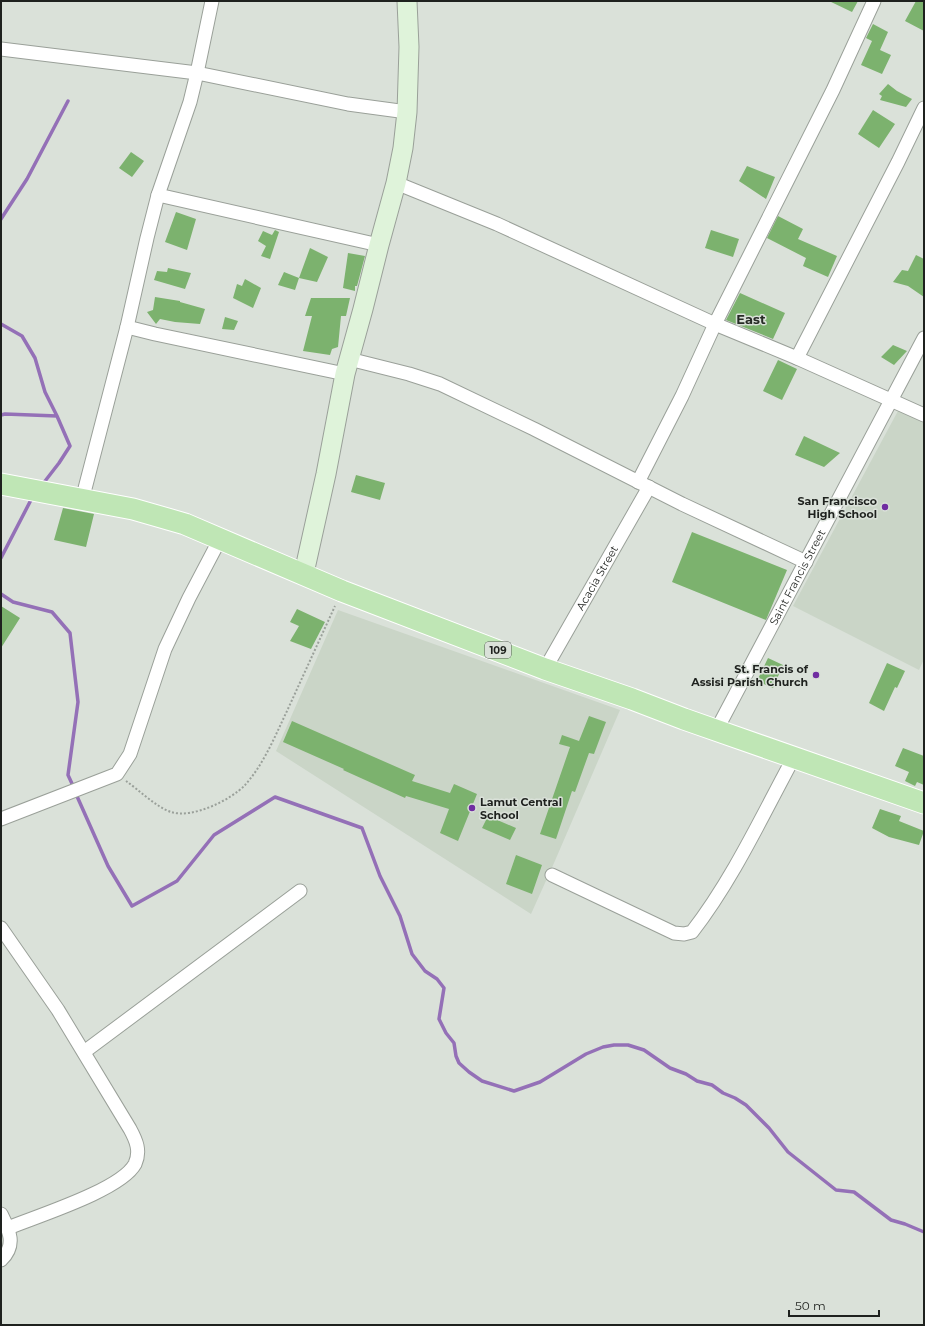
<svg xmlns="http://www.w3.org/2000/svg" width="925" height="1326" viewBox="0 0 925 1326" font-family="Montserrat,sans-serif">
  <rect width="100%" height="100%" fill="#dae1d9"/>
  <path fill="#cad5c7" d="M899 409 924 419V659L919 670 793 606Z
    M338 610 620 710 554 863 531 914 276 751Z"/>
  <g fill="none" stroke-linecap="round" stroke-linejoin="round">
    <path stroke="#9470b7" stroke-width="3.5" d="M1 219 27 179 68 101
      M1 324 22 336 35 358 45 392 57 416
      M1 415 5 414 57 416 70 446 59 463 42 485
      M1 558 33 496
      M1 594 13 602 52 612 70 633 78 702 68 775 74 788
      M76 794 108 866 132 906 177 881 214 835 275 797 362 828 380 876 400 916 412 954 425 971 437 979 444 988 439 1019 446 1033 454 1043 456 1056 459 1063 469 1072 482 1081 514 1091 540 1082 586 1054 603 1047 614 1045H628L644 1050 670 1068 686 1074 697 1081 712 1085 723 1093 735 1098 746 1105 769 1128 788 1152 836 1190 854 1192 891 1220 905 1224 924 1232"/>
  </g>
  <path fill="#7cb26e" d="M829 1H858L852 12Z
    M916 1H924V31L905 21Z
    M873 24 888 32 880 50 891 55 882 74 861 65 872 41 866 38Z
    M888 84 897 91 912 99 906 107 880 100 882 96 879 94Z
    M873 110 895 124 879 148 858 134Z
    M131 152 144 161 132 177 119 168Z
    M747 166 775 177 766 199 739 181Z
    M176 212 196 219 187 250 165 242Z
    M778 216 803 229 798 239 837 256 828 277 803 266 806 258 767 238Z
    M275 230 279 232 270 259 261 256 266 246 258 241 263 231 272 235Z
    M711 230 739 239 733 257 705 248Z
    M310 248 328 257 317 282 299 278Z
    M348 253 365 256 357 286H355V291L343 288Z
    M916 255 924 259V297L908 286 893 282 902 270 908 271Z
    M168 268 191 273 185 289 154 280 157 271 167 272Z
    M284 272 299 278 295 290 278 285Z
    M245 279 261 288 253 308 233 298 237 284 242 286Z
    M740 293 785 313 773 339 726 320Z
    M155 297 180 301V302L205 309 200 324 175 322 160 319 156 324 147 312 153 310Z
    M311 298H350L346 316H341L338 347 332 349 330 355 303 351 312 316H305Z
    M225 317 238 321 234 330 222 329Z
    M893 345 907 351 894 365 881 357Z
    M778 360 797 369 782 400 763 391Z
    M804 436 840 453 824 467 795 455Z
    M356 475 385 483 380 500 351 492Z
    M63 508 94 514 86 547 54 540Z
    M692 532 787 570 766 620 672 582Z
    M1 606 20 618 1 648Z
    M297 609 325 622 311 649 290 641 299 626 290 622Z
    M768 658 783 665 773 688 757 681Z
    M887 663 905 671 897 688 895 687 884 711 869 703Z
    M589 716 606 722 594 754 589 753 575 792 572 791 556 839 540 834 570 747 559 744 562 735 579 741Z
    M292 721 415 775 412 781 450 793 454 784 477 794 458 841 440 833 449 809 406 796 405 798 343 770 344 769 283 742Z
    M903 748 924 756V785L917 782 915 786 905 781 909 772 895 766Z
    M880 809 901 816 899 821 924 831 919 845 889 837 872 828Z
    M488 816 516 828 510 840 482 828Z
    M516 855 542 865 532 894 506 884Z"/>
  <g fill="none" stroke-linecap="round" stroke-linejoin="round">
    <g stroke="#9aa099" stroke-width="15">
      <g id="street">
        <path d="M1 49 197 73 348 104 407 112"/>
        <path d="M396 183 497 224 715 324 797 358 924 415"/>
        <path d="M158 195 379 245"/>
        <path d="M127 327 155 334 345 374"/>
        <path d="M797 358 898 162 924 108"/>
        <path d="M349 359 409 374 440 384 534 429 682 504 806 562"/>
        <path d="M638 482 682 396 715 324 833 90 874 1"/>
        <path d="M82 500 127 327 147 238 158 195 190 102 197 73 212 1"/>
        <path id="s1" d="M545 669 649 487"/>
        <path id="s2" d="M716 731 924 338"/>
        <path d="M1 819 117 774 130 754 165 649 189 598 220 539"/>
        <path d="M552 875 674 933 684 934 692 932C733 879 762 816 794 757"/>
        <path d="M1 928 58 1010 130 1129C136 1140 141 1151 135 1164 121 1190 37 1216 8 1228"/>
        <path d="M84 1052 300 891"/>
        <path d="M1 1214C9 1230 17 1245 1 1260"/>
      </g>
    </g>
    <g stroke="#9aa099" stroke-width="21">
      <path id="secondary" d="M304 573 326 474 345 374 363 309 379 245 396 183 403 148 407 112 409 47 407 1"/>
    </g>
    <g stroke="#fff" stroke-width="23">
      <path id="primary" d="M1 484 133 509 185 524 342 591 545 669 632 699 684 719 924 803"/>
    </g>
    <path stroke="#9aa09a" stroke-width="2" stroke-dasharray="2 2" stroke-linecap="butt" d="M126 781C139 790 156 807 171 812 192 819 231 800 245 785 264 764 275 736 287 711 303 676 319 641 335 606"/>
    <use href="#street" stroke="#fff" stroke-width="13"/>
    <use href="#secondary" stroke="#dff3da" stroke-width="19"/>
    <use href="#primary" stroke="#bfe6b5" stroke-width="21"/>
  </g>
  <g fill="#702da1" stroke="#dae1d9" stroke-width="1.5">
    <circle cx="885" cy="507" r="4"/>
    <circle cx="816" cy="675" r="4"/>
    <circle cx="472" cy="808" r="4"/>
  </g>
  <g text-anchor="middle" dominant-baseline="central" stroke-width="3" stroke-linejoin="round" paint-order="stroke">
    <rect fill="#dae1d9" stroke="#565b56" stroke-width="1" x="485" y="642" width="26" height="16" rx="3"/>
    <g font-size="10" font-weight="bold" fill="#1e211e">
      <text x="498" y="650">109</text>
    </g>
    <g font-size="11" font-weight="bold" fill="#1e211e" stroke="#dae1d9" text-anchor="end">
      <text x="877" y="501">San Francisco<tspan x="877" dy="13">High School</tspan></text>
      <text x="808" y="669">St. Francis of<tspan x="808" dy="13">Assisi Parish Church</tspan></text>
      <text x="480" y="802" text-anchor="start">Lamut Central<tspan x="480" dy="13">School</tspan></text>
    </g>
    <g font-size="11" fill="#1e211e" stroke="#dae1d9">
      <text stroke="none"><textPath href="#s2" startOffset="174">Saint Francis Street</textPath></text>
      <text stroke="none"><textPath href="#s1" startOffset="105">Acacia Street</textPath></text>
    </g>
    <g font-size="13" font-weight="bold" fill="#262b25" stroke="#dae1d9">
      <text x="751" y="319">East</text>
    </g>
  </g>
  <rect width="925" height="1326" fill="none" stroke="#1e211e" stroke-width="4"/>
  <path d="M789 1310v6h90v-6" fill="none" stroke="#1e211e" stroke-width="2"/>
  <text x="795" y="1310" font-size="12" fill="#1e211e" stroke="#dae1d9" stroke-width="3" paint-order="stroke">50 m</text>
</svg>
